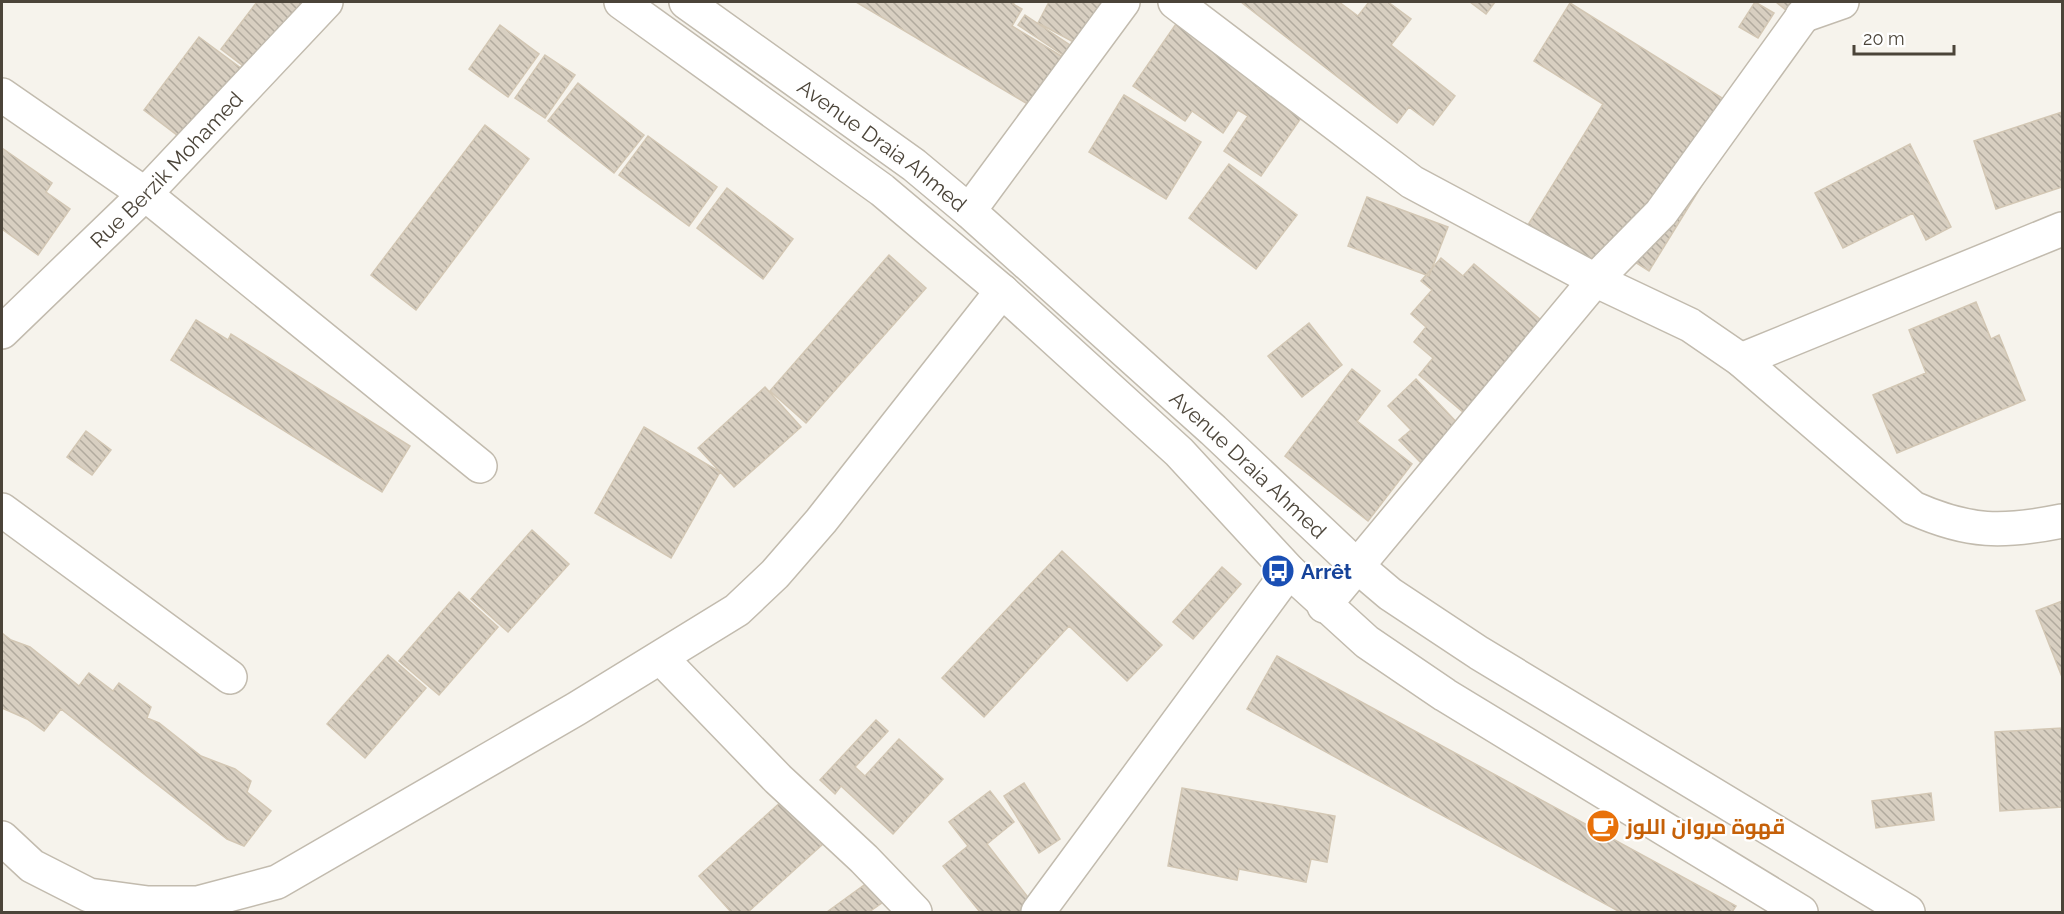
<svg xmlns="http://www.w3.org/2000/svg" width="2064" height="914" viewBox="0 0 2064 914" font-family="Raleway,Cairo,sans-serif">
  <defs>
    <pattern id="building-back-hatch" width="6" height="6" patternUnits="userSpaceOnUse" patternTransform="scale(1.5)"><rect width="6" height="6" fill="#d8cfc1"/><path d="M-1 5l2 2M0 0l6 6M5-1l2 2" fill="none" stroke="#b1aa9e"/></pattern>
  </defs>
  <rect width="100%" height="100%" fill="#f6f3ec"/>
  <path fill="url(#building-back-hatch)" stroke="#d3c7b4" stroke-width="1.5" d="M257 2H305L264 82 221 49Z
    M856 2H1015L1013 4 1022 9 1012 26 1076 65 1046 115Z
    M1049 2H1118L1092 52 1038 23Z
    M1241 2H1339L1358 16 1369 2H1388L1411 19 1391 45 1455 96 1433 125 1409 107 1397 123Z
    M1470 2H1495L1486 14Z
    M1755 2 1774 13 1758 38 1739 27Z
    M1776 2H1796L1787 11Z
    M1570 3 1727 101 1741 122 1649 271 1624 255 1609 280 1526 228 1603 104 1534 61Z
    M1025 15 1085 55 1078 65 1018 25Z
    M1178 21 1263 79 1257 87 1301 118 1261 176 1224 151 1248 116 1238 110 1223 133 1192 111 1185 121 1133 86Z
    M500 25 539 54 508 97 469 69Z
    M199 37 246 72 190 145 144 110Z
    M545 55 575 75 545 118 515 98Z
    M578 83 644 135 614 173 548 121Z
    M1124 95 1201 142 1166 199 1089 152Z
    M2062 112V187L1996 209 1974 141Z
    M485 125 529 159 416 310 371 275Z
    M648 136 717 187 689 226 619 175Z
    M1910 144 1951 227 1926 240 1913 213 1843 248 1815 193Z
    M2 148 52 183 46 192 70 209 38 255 2 229Z
    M1229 164 1297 215 1256 269 1189 218Z
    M727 188 793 239 763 279 697 228Z
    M1367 197 1448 227 1429 276 1348 246Z
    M889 255 926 288 806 423 770 391Z
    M1441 258 1463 276 1474 264 1541 320 1464 413 1419 375 1433 358 1414 342 1426 327 1411 314 1432 290 1421 281Z
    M1976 302 1991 339 1999 335 2025 400 1897 453 1873 395 1926 373 1909 330Z
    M196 320 228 340 231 334 410 446 382 492 171 360Z
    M1309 323 1342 365 1302 397 1268 356Z
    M1352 369 1380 391 1357 421 1412 464 1368 521 1285 456Z
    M1416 379 1461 427 1422 464 1399 440 1411 430 1388 406Z
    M765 387 801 427 734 487 698 448Z
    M644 427 720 472 671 558 595 513Z
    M86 431 111 450 92 475 67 457Z
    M532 530 569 564 508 632 471 599Z
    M1062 551 1162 645 1127 681 1069 626 984 717 942 678Z
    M1222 567 1241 584 1193 639 1173 622Z
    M459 592 498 627 439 695 399 661Z
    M2062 601V677L2036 611Z
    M2 633 11 640 30 647 79 686 89 673 113 691 119 683 151 707 147 718 159 723 201 756 235 769 251 781 247 792 271 811 244 846 227 839 61 709 44 731 27 719 2 708Z
    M388 655 426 688 365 758 327 724Z
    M1277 656 1736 906 1732 912H1620L1247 709Z
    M876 720 888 731 855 767 865 776 899 739 943 779 893 834 841 786 835 794 820 780Z
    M2062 728V807L2000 811 1995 732Z
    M1024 783 1060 839 1039 853 1004 796Z
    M1182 788 1335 816 1327 862 1311 859 1306 882 1239 869 1237 880 1168 866Z
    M990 791 1014 822 987 844 1034 905 1024 912H980L943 866 968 846 949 822Z
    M1931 793 1934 820 1876 828 1872 801Z
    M783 800 823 844 748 912H731L699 876Z
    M871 880 886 900 869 912H827Z"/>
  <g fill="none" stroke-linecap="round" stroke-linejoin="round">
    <g stroke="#c2bbae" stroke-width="36">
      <g id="minor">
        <path d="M621 2 882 190 1002 291 1179 452 1289 571 1367 642 1445 695 1801 912"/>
        <path id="s1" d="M686 2 914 165 969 211 1213 430 1357 566 1390 594 1479 653 1908 912"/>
        <path d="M1175 2 1412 182 1595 280 1324 606"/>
        <path d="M1813 2 1661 213 1595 280 1690 325 1741 360 1913 508C1969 533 2003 533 2062 521"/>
        <path d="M1802 16 1842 2"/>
        <path d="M2 95 145 194 480 466"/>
        <path d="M969 211 1123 2"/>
        <path id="s2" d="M2 332 145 194 326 2"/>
        <path d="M1741 360 2062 229"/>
        <path d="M2 510 230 677"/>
        <path d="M661 658 778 779 864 859 915 912"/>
        <path d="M2 838 32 866 89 895 148 903H198L277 882 576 709 737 610 775 574 821 521 1002 291"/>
        <path d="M1038 912 1289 571"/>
      </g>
    </g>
    <use href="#minor" stroke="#fff" stroke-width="33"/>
  </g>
  <defs>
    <g id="bus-disc" transform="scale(1.725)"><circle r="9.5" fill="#1a4fb4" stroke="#fff"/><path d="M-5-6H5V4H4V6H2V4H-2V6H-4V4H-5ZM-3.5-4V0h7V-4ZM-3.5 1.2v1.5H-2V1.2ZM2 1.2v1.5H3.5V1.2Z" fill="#fff"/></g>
    <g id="cafe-disc" transform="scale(1.725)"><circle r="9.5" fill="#e8710a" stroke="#fff"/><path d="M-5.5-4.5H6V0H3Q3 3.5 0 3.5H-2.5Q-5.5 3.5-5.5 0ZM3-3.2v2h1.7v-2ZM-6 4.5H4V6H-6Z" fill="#fff"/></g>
  </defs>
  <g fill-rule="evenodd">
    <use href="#bus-disc" x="1278" y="571"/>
    <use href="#cafe-disc" x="1603" y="826"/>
  </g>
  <g text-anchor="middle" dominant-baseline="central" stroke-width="4.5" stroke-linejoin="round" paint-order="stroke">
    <g font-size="21" fill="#4b4439" stroke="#fff">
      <text stroke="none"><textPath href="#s1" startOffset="243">Avenue Draia Ahmed</textPath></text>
      <text stroke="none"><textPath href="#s2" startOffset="231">Rue Berzik Mohamed</textPath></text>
      <text stroke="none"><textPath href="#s1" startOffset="729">Avenue Draia Ahmed</textPath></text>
    </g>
    <g font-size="21" font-weight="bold" fill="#164399" stroke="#fff" text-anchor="start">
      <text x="1301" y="571">Arrêt</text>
    </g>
    <g font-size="21" font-weight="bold" fill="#c56008" stroke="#fff" text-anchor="start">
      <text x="1626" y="826">قهوة مروان اللوز</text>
    </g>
  </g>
  <rect width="2064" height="914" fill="none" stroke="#4b4439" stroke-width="6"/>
  <path d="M1854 45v9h100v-9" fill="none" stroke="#4b4439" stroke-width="3"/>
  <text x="1863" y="45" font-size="18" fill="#4b4439" stroke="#ffffff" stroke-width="4.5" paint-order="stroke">20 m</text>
</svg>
